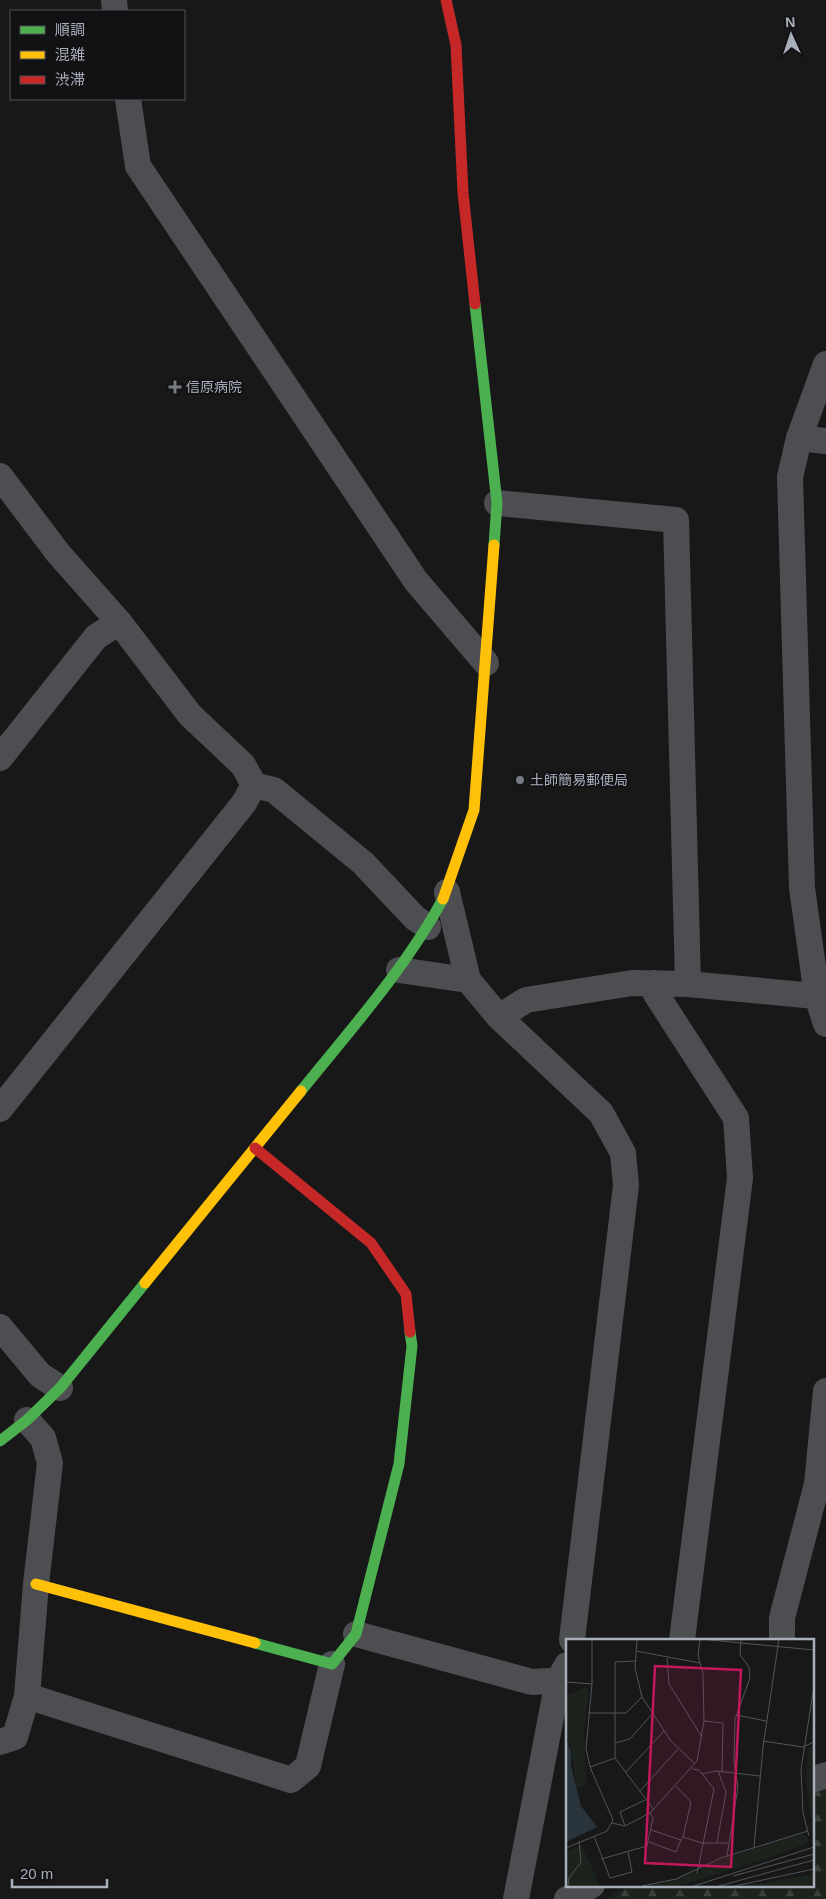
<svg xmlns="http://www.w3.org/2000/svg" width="826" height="1899" viewBox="0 0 826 1899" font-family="Arial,'Noto Sans JP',sans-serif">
  <defs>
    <pattern id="forest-firs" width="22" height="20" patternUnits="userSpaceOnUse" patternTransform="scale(1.25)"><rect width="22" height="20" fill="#1c231d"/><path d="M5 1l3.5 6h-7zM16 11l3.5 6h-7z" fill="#3a403c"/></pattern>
  </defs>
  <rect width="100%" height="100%" fill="#181819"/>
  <path fill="url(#forest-firs)" d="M826 1789V1899H605L633 1885H812V1794Z"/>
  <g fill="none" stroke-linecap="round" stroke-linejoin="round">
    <path stroke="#4c4e52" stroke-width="26" d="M114 0 115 11
      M128 99 138 166 416 581 486 663
      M826 364 799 438 790 477 802 888 817 996 826 1024
      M799 438 826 441
      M0 476 58 553 119 622 190 715 243 765 254 785 274 790 363 863 415 918 428 927
      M497 503 676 520 688 984
      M0 758 96 637 119 622
      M447 892 468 980
      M399 970 468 980 499 1017 601 1113 623 1153 626 1185 572 1640
      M655 983 656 994 736 1118 740 1178 682 1640
      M499 1017 526 1000 632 983 688 984 826 997
      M0 1109 244 803 254 785
      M0 1327 40 1375 60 1388
      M356 1634 532 1682 567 1680
      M782 1640V1618L817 1484 826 1391
      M27 1696 291 1780 308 1766 332 1664
      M0 1742 15 1737 27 1696 36 1584 50 1463 43 1438 27 1420
      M812 1780 826 1775
      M516 1899 558 1681 567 1665
      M567 1899 592 1885"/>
    <path stroke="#4caf50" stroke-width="11" d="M475 304 497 503 494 545
      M301 1091C351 1029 405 969 443 899
      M0 1441 27 1420 60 1388 145 1283
      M255 1643 332 1664 356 1634 399 1464 412 1346 410 1332"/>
    <path stroke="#ffc107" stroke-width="11" d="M443 899 474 810 494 545
      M145 1283 301 1091
      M36 1584 255 1643"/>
    <path stroke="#c62828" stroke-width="11" d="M446 0 456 45 463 193 475 304
      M255 1148 371 1243 406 1294 410 1332"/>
  </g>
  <g fill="#767a82" stroke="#121215" stroke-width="2">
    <path d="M172.5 379.5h5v5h5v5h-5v5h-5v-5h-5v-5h5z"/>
    <circle cx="520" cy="780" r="5"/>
  </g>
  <g text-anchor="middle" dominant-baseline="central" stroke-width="4" stroke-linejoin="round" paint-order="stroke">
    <g font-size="14" fill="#a9aebb" stroke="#121215" text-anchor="start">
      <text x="186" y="387">信原病院</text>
      <text x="530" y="780">土師簡易郵便局</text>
    </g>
  </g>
  <g transform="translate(566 1639)">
    <rect width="248" height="248" fill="#181819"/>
    <path d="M18 49 22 50V57L18 90 20 145 11 150 5 108 0 96V57ZM247 106 248 201 247 202 240 140 242 110Z" fill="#1c231d"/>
    <path d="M247 108V184L242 141 244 111ZM235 195 241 198 242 204 202 219 113 247H85L126 234 133 235 136 230 159 219ZM15 206 30 237 32 247H0V213ZM247 235V245L237 247H180Z" fill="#1c231d"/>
    <path d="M0 100 5 112V127L15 167 31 188 0 203Z" fill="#2a343c"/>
    <path fill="none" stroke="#52545a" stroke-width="1" d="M71 0 69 29 76 58 105 102 129 125M134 0 248 11M70 12 134 24M101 19 103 45 136 98M70 22 49 23V119L88 171M0 43 26 45M22 74H60L76 58M170 76 200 82M138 82 157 84 156 133M197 102 237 108 248 103M49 104 64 100 86 75M24 128 49 119M126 130 133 131 148 150 131 235M60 133 98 92M136 135 150 132 194 137M74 152 112 110M46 184 59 187 84 174 131 122 138 82 137 34 132 17 134 0M59 187 54 173 79 161M85 191 115 201 117 198 125 163 110 147M28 197 44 239 66 233 62 213M243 197 237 174 235 130 248 47M117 198 136 204H162M83 203 110 213 115 201M151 204 160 153 152 132M188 208 197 108 213 0M0 209 41 192 47 181 24 128 20 109 26 45V0M161 217 172 148 168 123 169 80 184 39 183 28 174 16 175 0M35 220 81 207 87 179 84 174M167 237 248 215M2 247 3 239 15 223 13 202M76 247 110 240 155 219 242 192M128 247 248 208M153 247 248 221M169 247 248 230"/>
    <path fill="#c2185b" fill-opacity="0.15" stroke="#c2185b" stroke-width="2.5" d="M89 27 175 31 165 228 79 224Z"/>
    <rect width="248" height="248" fill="none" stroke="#a9aebb" stroke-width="2.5"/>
  </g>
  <rect x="10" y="10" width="175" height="90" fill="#121215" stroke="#4e5057"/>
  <rect x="20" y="26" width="25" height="8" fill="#4caf50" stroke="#4e5057"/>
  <text x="55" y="35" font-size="15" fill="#a9aebb">順調</text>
  <rect x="20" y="51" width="25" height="8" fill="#ffc107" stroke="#4e5057"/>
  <text x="55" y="60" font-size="15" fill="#a9aebb">混雑</text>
  <rect x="20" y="76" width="25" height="8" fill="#c62828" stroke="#4e5057"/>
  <text x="55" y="85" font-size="15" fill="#a9aebb">渋滞</text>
  <g transform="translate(791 35) rotate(357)" stroke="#121215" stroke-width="4" paint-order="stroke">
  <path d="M0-4L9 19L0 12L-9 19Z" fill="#a9aebb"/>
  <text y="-8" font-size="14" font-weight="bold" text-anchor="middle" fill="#a9aebb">N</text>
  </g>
  <path d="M12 1879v8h95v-8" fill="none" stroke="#a9aebb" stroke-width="2.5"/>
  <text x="20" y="1879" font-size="15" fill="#a9aebb" stroke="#121215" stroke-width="4" paint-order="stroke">20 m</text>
</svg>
